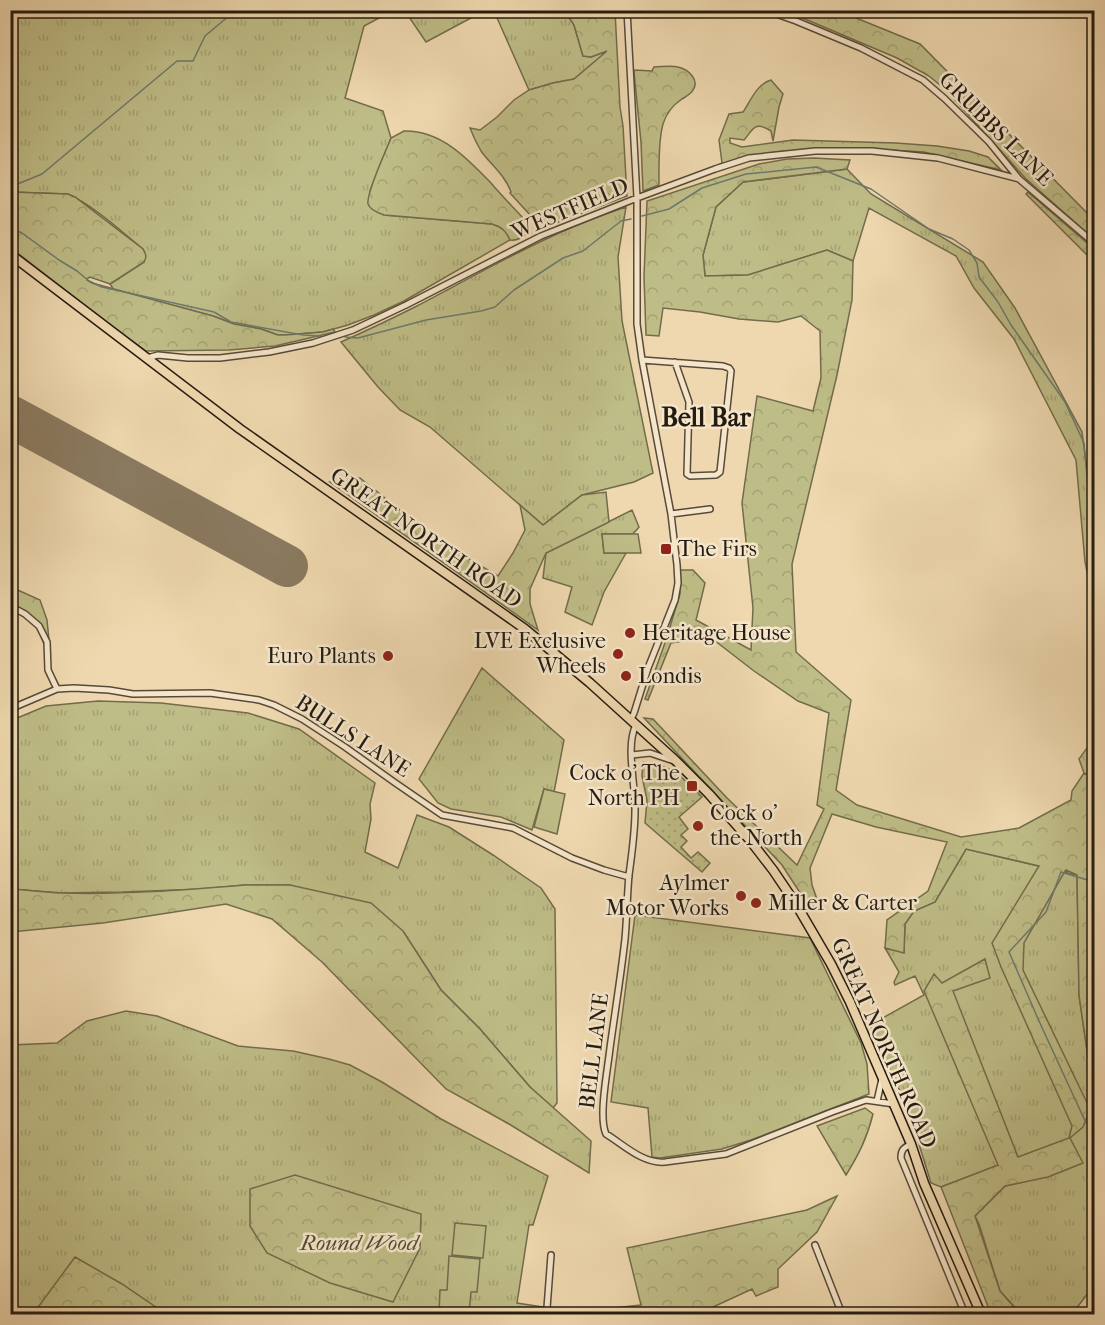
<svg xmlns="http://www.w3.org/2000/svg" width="1105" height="1325" viewBox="0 0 1105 1325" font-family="'IM FELL French Canon',serif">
  <defs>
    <pattern id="grass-tufts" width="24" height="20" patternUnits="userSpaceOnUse" patternTransform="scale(1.5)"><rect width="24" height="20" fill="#bfbd87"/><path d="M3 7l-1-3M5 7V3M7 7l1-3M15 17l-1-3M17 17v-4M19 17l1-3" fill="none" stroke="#a4a274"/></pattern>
    <pattern id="forest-crowns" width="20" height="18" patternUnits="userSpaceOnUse" patternTransform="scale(1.5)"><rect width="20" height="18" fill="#bfbd87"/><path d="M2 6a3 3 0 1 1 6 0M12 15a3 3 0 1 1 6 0" fill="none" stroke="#a4a274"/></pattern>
    <pattern id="garden-dots" width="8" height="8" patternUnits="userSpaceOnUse" patternTransform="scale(1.5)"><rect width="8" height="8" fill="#bfbd87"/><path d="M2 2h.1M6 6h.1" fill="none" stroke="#a4a274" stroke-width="1.8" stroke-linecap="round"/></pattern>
  </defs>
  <rect width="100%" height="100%" fill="#efd8af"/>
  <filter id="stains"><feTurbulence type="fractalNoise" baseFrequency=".00333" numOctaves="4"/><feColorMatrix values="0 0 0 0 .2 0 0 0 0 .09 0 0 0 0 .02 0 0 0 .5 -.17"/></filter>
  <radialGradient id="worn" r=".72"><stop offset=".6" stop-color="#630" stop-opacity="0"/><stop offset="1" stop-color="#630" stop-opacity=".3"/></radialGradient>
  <path fill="url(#grass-tufts)" stroke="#726c4c" stroke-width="1.5" d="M11 11H392L364 26 345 98 383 111 391 138 370 191 384 215 492 224C502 227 506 231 510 240L404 301 374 315 348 325 323 332 285 335H278L261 329 234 324 213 316 114 290 110 284 144 262 143 249C122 232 92 204 67 194L11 192Z
    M405 11H484L426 42Z
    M494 11H565L574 25 583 56 591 57 609 50 574 79 553 83 529 90Z
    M847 169 871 194 983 262 1015 308 1082 432 1094 524V606L1085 562 1076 460 1014 339 974 288 956 256 869 208 853 261 827 250 748 275 705 276 703 255 716 207 743 182Z
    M626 207 618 257 622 321 653 473 634 482 582 495 543 525 430 427 400 410 378 387 341 342C366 331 391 319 415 307 484 271 551 231 626 207Z
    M632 510 639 527 633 534H602L604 553H626L604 592 592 625 565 612 572 587 543 578 546 553Z
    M482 668 564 740 554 792 544 789 532 830 501 817 451 809 438 803 419 779Z
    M98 701 161 703 248 713 299 729 375 783 370 804 371 819 365 852 398 868 417 815 449 827 493 855 541 888 555 909 557 1103 553 1108 530 1087 480 1029 441 990 403 931 290 885H245L201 889 123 892 61 893 11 889 10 721 46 706Z
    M1094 738V779L1084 773 1079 759Z
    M966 849 1077 875 1079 995 1091 1078V1092L1094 1095V1138L1092 1141V1156L1094 1157V1288H1092L1072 1314H1021L1000 1291 979 1224 975 1216 1005 1186 1023 1182 1070 1139 941 1187 931 1183 908 1109 870 1025 924 995 915 976 895 985 894 982 899 972 885 948 904 952 905 924 914 911 935 902Z
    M635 915 810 938 861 1043 867 1064 869 1094 751 1140 722 1149 660 1158 652 1157 648 1108 611 1102Z
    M126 1011 157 1016 238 1046 293 1051 329 1059 350 1065 382 1082 441 1119 548 1176 533 1225H529L517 1303 576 1312 575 1314H11L10 1045 57 1043 87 1021Z"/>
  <path fill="url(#forest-crowns)" stroke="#726c4c" stroke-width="1.5" d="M565 11H615L620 107 623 126 627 196 542 228 510 193 511 192C505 175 491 165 481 151 477 144 473 136 470 128L480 130 497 117 514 100 529 90 553 83 574 79 607 51 591 57 583 56 574 25Z
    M782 11H839L920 44 1094 220V239L1025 178 946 90 929 76 897 58 805 19Z
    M654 67C661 67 671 65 678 67 688 69 700 80 693 90 691 94 687 96 682 99 673 105 666 114 663 124 658 142 659 167 659 185L643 191 641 142 634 72 635 70 652 71Z
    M771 80 783 94 779 107 773 141 771 131C754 120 753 130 744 140L730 138V143L742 147 793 140 896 143 937 146 969 151 988 157 1001 170 924 152 856 148 784 151 751 156 712 168 722 163 719 140 729 114 743 112C751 100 757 84 771 80Z
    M404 131C441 130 468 159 491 183 501 195 512 206 523 218L528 225V232C523 237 518 241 510 240 506 231 502 227 492 224L384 215C378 213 370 210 368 204 366 193 386 151 391 138Z
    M814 158 850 160 847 169 743 182 716 207 703 255 705 276 748 275 827 250 853 261 852 300 837 375 792 564 796 652 851 700 836 790 857 805 961 837 1019 828 1071 800 1072 791 1084 773 1094 779V928L1091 991 1094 1018V1095L1091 1092V1078L1079 995 1077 875 1066 870 1064 873 1024 943 1023 970 1090 1109 1083 1127 1070 1138 1083 1163 1048 1177 1005 1186 975 1216 1000 1291 1020 1314H991L941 1187 998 1165 924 991 934 974 942 983 985 959 990 978 953 991 1018 1157 1069 1138 1072 1126 1001 967 992 943 1039 866 966 849 935 902 914 911 905 924 904 953 885 948 887 920 928 891 947 842 876 827 832 814 810 868 812 885 819 905 810 908 782 865 644 718 653 719 727 798 797 865 824 809 817 805 829 713 798 701 754 671 710 637 671 643 648 700 645 699 666 640 680 594 679 570H693L705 583 696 620 751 650 753 608 742 503 757 396 813 411 821 378 820 331 801 316 778 322 739 319 700 312 663 308 659 336 646 335 644 277 647 201 759 164 787 159Z
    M11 192 68 194 75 197 143 249C146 254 147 257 144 262L110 284 90 277 88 278 87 280 92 283 213 316 234 324 261 329 278 335H285L323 332 333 329 335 332 275 346 229 350 146 351 114 328 11 248Z
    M1028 192 1094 249V262L1026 194Z
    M360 478 440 542 498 576 513 553 525 530 520 505 543 525 582 495 606 492 609 522 546 553 530 589V604L538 630 330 482Z
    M11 587 40 600 47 620 50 650H46L39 630 26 618 11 609Z
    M245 885H290L371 903 403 931 441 990 480 1029 530 1087 591 1141 589 1173 509 1124 446 1089 322 962 272 919 226 904 103 923 11 932V889C27 890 44 892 61 893 122 895 184 890 245 885Z
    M865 1108 873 1114C867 1138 859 1154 846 1175L817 1126Z
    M295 1175 421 1214 420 1248 393 1302 330 1283 267 1253 250 1226V1189Z
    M837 1196 817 1232 778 1269V1287L756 1296 752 1289 698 1314H575L576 1312 641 1305 627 1248 807 1210Z
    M75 1257 122 1284 166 1314H33Z"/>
  <path fill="url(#garden-dots)" stroke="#726c4c" stroke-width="1.5" d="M643 762C674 766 681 776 702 797L679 817 688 829 681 835 687 841 681 847 691 858 698 852 710 863 702 872 645 823 647 800 642 776Z"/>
  <path fill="#bfbd87" stroke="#726c4c" stroke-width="1.5" d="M602 534H638L641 553H604Z
    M544 789 565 794 557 834 534 827Z
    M455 1223 486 1226 483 1258 452 1255Z
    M449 1256 480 1259 477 1292H471L469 1314H439L440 1290H447Z"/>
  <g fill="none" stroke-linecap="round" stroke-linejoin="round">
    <path stroke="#6b7a6f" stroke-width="1.5" d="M10 187 42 174 177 61H193L205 36 236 10
      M642 216 669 209 702 188 746 174 816 167 871 189 929 229 953 239 969 250 977 263 979 277 998 302 1011 325 1065 402 1084 443 1094 555
      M10 228 22 233 59 260 77 271 89 281 102 287 214 312 231 322 303 335 321 336
      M345 337 358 338 426 320 481 311 495 307 514 290 563 258 583 251 621 221 631 219
      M1094 754 1088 764 1091 774 1094 777
      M1086 1123 1039 1021 1009 952 1046 912 1061 872 1094 882
      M1089 1152 1090 1139"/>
    <path stroke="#8a7a60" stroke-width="42" d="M10 416 287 566"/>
    <g stroke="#574a38" stroke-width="8">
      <path id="street" d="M627 10 637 198V324L642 360 671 514 677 565 678 583 675 600 648 668 634 713 631 719
        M765 10 796 21 861 48 923 80 945 99 989 142 1019 179 1094 243
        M147 358 158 355 188 358H220L269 352 313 343 353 330 406 305 541 236 637 198 715 169 749 158 815 151H872L938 158 1019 179
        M642 360 723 366 729 368 731 371 720 472 716 475 690 476 687 474 689 402 675 362
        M671 514 710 509
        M10 606 25 614 39 626 47 642 48 670 57 689
        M10 709 57 689 74 688 109 690 133 694 210 693 259 700 274 705 302 719 345 747 394 782 442 815 513 828 572 858 604 870 629 877
        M636 725C625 746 636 786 635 811 635 832 632 853 629 875 627 896 627 918 625 939 621 975 615 1012 610 1048 608 1068 598 1117 606 1134 624 1145 643 1164 665 1162L726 1154 832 1112 866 1100 894 1104
        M632 755 650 753 674 761
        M877 1101 882 1079
        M911 1144C904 1148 901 1149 901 1158L965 1314
        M815 1245 842 1314
        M548 1314 547 1308 551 1255"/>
    </g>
    <g stroke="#241b11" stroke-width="11">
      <path id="primary" d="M10 254 240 429 525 629 590 683 676 761 709 794 749 839 773 870 796 904 831 964 850 1002 911 1144 924 1183 981 1314"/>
    </g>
    <use href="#street" stroke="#f5e6cb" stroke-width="5"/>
    <use href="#primary" stroke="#efd8af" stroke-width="8"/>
  </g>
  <g fill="#8f2418" stroke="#f5e6cb" stroke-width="2">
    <rect x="660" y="543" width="12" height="12" rx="3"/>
    <circle cx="630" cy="633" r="6"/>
    <circle cx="618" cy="654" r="6"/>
    <circle cx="388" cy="656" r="6"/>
    <circle cx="626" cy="676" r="6"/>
    <rect x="686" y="780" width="12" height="12" rx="3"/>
    <circle cx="698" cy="826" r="6"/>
    <circle cx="741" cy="896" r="6"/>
    <circle cx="756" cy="903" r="6"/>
  </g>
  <g text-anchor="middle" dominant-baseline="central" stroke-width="5" stroke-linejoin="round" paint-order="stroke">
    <g font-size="22" fill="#241b11" stroke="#f5e6cb">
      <text transform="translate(996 129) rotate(45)">GRUBBS LANE</text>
      <text transform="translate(570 209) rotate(-23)">WESTFIELD</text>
      <text transform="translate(426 538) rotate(35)">GREAT NORTH ROAD</text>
      <text transform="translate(353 736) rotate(33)">BULLS LANE</text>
      <text transform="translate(884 1043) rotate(66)">GREAT NORTH ROAD</text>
      <text transform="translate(594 1051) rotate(-83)">BELL LANE</text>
    </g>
    <g font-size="22" fill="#241b11" stroke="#f5e6cb" text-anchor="start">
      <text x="678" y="549">The Firs</text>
      <text x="642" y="633">Heritage House</text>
      <text x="606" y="641" text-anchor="end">LVE Exclusive<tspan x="606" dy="25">Wheels</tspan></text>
      <text x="376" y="656" text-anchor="end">Euro Plants</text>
      <text x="638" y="676">Londis</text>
      <text x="680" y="773" text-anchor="end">Cock o' The<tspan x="680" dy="25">North PH</tspan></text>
      <text x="710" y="813">Cock o'<tspan x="710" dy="25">the North</tspan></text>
      <text x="729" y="883" text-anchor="end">Aylmer<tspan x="729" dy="25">Motor Works</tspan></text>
      <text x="768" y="903">Miller &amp; Carter</text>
    </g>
    <g font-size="22" font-style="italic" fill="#524c34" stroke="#f5e6cb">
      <text x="359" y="1243">Round Wood</text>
    </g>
    <g font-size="26" font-weight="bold" fill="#241b11" stroke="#f5e6cb">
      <text x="706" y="417">Bell Bar</text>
    </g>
  </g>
  <rect width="1105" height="1325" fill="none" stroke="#efd8af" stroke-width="36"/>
  <rect x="12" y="12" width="1081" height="1301" fill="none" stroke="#241b11" stroke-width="3"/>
  <rect x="18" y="18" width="1069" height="1289" fill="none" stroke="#241b11" stroke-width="1.5"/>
  <rect width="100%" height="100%" filter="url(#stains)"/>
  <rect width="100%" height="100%" fill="url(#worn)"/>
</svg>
